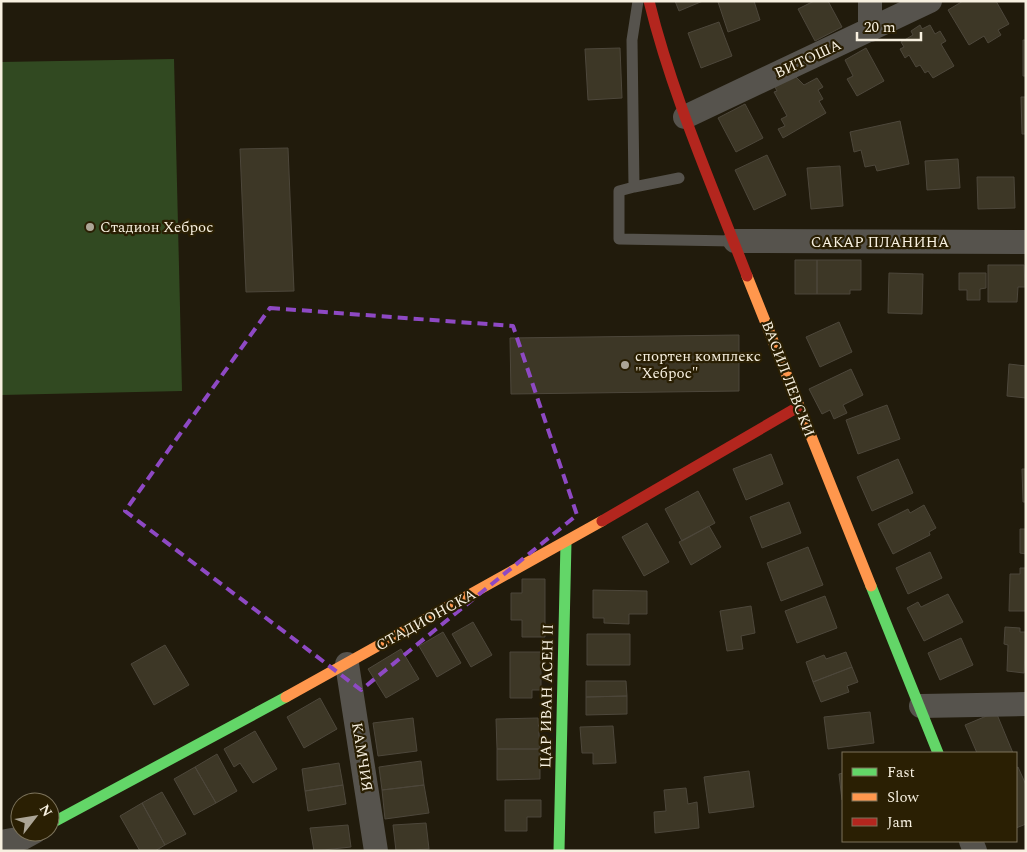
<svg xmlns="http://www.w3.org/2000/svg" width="1027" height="852" viewBox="0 0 1027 852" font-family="Spectral,serif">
  <rect width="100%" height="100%" fill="#211b0c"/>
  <path fill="#314921" d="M174 59 182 391 1 395V62Z"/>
  <path fill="#3d3726" stroke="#4d473b" d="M675 1H703L679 11Z
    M721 1H754L760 20 728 32 718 2Z
    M814 1H828L842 27 815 41 798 9Z
    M963 1H996L1009 24 998 30 1001 35 988 43 984 36 969 45 948 10Z
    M719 22 732 56 701 68 688 33Z
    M920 25 922 29 930 25 935 34 940 31 946 41 941 44 954 66 933 78 928 71 925 73 920 65 916 67 909 55 905 58 900 49 904 47 901 42 913 35 911 31Z
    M1023 40H1026V76H1023Z
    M620 48 622 98 588 100 585 49Z
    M866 48 884 81 857 96 847 79 853 76 845 60Z
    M795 76 804 85 817 78 823 87 818 90 823 99 819 101 826 113 783 138 778 129 785 126 781 119 787 116 774 92 777 91 775 87Z
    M1021 97H1026V134H1022Z
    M745 104 763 138 736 152 718 118Z
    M900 121 909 164 877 171 875 165 865 167 861 150 854 152 850 132Z
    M288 148 294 291 246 292 240 149Z
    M767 155 786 195 754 210 735 170Z
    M958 159 960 188 927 190 925 161Z
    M840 166 843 206 811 209 807 168Z
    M977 177H1014L1015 208 978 209Z
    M795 260H817V294H795Z
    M817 260H861V290H850V294H817Z
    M988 265H1024L1025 287H1018L1017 302H988Z
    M889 273 923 274 922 314 888 313Z
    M959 273H986V288L980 289V300H967V290H959Z
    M839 322 852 352 820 367 806 337Z
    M739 335V391L511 394 510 338Z
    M1009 364 1026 366V398L1007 396Z
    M851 369 863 395 843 405 847 413 834 419 830 410 822 414 809 389Z
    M887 405 900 439 858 454 846 420Z
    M771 454 783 484 746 500 733 469Z
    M898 459 913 493 872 511 857 477Z
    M1022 469H1026V502H1023Z
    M698 491 715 523 682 541 665 509Z
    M789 502 801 533 762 548 750 517Z
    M924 505 936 528 929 532 930 535 893 554 878 524 908 509 910 513Z
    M647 523 669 562 644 576 622 537Z
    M709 526 721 547 691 565 679 542Z
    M1020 529H1026V554L1020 553Z
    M808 547 823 585 781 601 767 563Z
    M930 552 942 578 908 594 896 568Z
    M1020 568H1026V611H1009L1010 574H1020Z
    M522 579H545V637H522V620H511V593H522Z
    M593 590 647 591V614H629V624L604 623V618H593Z
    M948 594 963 622 924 641 907 608 918 602 921 607Z
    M825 596 837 628 797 643 785 611Z
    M751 606 755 633 741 636 743 649 727 651 720 611Z
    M473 622 492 655 471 667 452 634Z
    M1005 627 1020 628V632H1026L1024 673 1007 671 1008 645 1004 644Z
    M443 632 461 663 437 677 419 646Z
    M587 634H630V665H587Z
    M961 638 973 665 940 680 928 653Z
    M165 645 189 685 154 705 131 664Z
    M401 649 419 679 386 698 368 669Z
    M510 652H541V690H532V698H510Z
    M846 652 852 667 813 682 806 662 824 655 826 659Z
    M852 667 858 682 847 686 849 692 821 702 813 682Z
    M586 681H626L627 696 586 697Z
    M627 696V714L586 715V697Z
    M320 698 337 729 304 748 287 717Z
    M870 712 874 743 828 749 824 717Z
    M996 712 1013 753H977L965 725Z
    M413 718 417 751 378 756 373 723Z
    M538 718 540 749H497L496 719Z
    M613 726 616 763 593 764V753H582L580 727Z
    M255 731 277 769 253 783 240 763 234 767 224 749Z
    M497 749H540V779L497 780Z
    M217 754 237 791 216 803 195 767Z
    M421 761 424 785 382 790 379 767Z
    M339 763 343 785 305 791 302 769Z
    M195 767 216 803 194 815 174 779Z
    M1018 767 1026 785V824L1016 828V768Z
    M749 771 754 807 709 813 704 777Z
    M843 773V800H842L839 774Z
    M343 785 346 804 308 811 305 791Z
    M424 785 429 813 385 819 382 790Z
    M686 788 688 804 697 802 699 828 655 833 654 812 666 811 664 790Z
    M162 792 186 834 165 845 142 803Z
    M505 800H541V817H527V831H505Z
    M142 803 165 845 155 851H140L120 816Z
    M426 823 429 849 396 851 393 825Z
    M348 825 351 847 314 851 310 828Z"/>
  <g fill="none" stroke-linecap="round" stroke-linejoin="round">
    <path stroke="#56534d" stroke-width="11" d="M638 1 632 40 634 187 619 191V239L733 241
      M634 187 679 178"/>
    <path stroke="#56534d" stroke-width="24" d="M870 30V1
      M685 117 930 1
      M735 241 1026 242
      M347 664 376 851
      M921 706 1026 704
      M971 841 975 851
      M1 842 23 838 34 832"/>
    <path stroke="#63d668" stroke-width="11" d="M871 586 938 753
      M50 824 286 697
      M559 851 566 542"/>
    <path stroke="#ff974d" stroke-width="11" d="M747 276 871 586
      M286 697 602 521"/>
    <path stroke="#b3261e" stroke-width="11" d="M649 1C672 95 712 185 747 276
      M602 521 798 407"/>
  </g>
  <path fill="none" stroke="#8e49c4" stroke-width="4" stroke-dasharray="10 6" stroke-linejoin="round" d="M270 308 513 326 577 515 361 690 125 511Z"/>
  <g fill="#aca596" stroke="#2a1f03" stroke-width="2">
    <circle cx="90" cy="227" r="5"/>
    <circle cx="625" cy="365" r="5"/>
  </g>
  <g text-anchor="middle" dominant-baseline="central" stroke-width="4.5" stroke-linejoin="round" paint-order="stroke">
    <g font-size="15" fill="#f7f0e0" stroke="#2a1f03">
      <text transform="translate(808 59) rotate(-25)">ВИТОША</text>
      <text x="880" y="242">САКАР ПЛАНИНА</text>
      <text transform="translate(788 379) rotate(69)">ВАСИЛ ЛЕВСКИ</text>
      <text transform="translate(426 620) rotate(-29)">СТАДИОНСКА</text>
      <text transform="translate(547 696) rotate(-89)">ЦАР ИВАН АСЕН II</text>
      <text transform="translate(362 757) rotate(81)">КАМЧИЯ</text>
    </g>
    <g font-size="15" fill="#f7f0e0" stroke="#2a1f03" text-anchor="start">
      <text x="100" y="227">Стадион Хеброс</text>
      <text x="635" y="356">спортен комплекс<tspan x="635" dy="17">"Хеброс"</tspan></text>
    </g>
  </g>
  <rect width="1027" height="852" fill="none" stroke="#f7f0e0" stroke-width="5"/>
  <rect x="842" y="752" width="175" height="90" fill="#2a1f03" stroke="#7c735b"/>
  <rect x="852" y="768" width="25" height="8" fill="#63d668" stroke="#7c735b"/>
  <text x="887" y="777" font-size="15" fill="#f7f0e0">Fast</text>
  <rect x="852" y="793" width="25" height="8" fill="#ff974d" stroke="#7c735b"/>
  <text x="887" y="802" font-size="15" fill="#f7f0e0">Slow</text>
  <rect x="852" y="818" width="25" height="8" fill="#b3261e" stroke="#7c735b"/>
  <text x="887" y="827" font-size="15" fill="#f7f0e0">Jam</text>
  <g transform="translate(35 817) rotate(59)"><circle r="24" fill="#2a1f03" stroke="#7c735b"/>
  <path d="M0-4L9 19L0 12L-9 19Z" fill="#aca596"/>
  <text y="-8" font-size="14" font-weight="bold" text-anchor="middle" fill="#f7f0e0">N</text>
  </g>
  <path d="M857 32v8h64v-8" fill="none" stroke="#f7f0e0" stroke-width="2.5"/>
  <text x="864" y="32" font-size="15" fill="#f7f0e0" stroke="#2a1f03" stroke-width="4" paint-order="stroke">20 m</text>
</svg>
